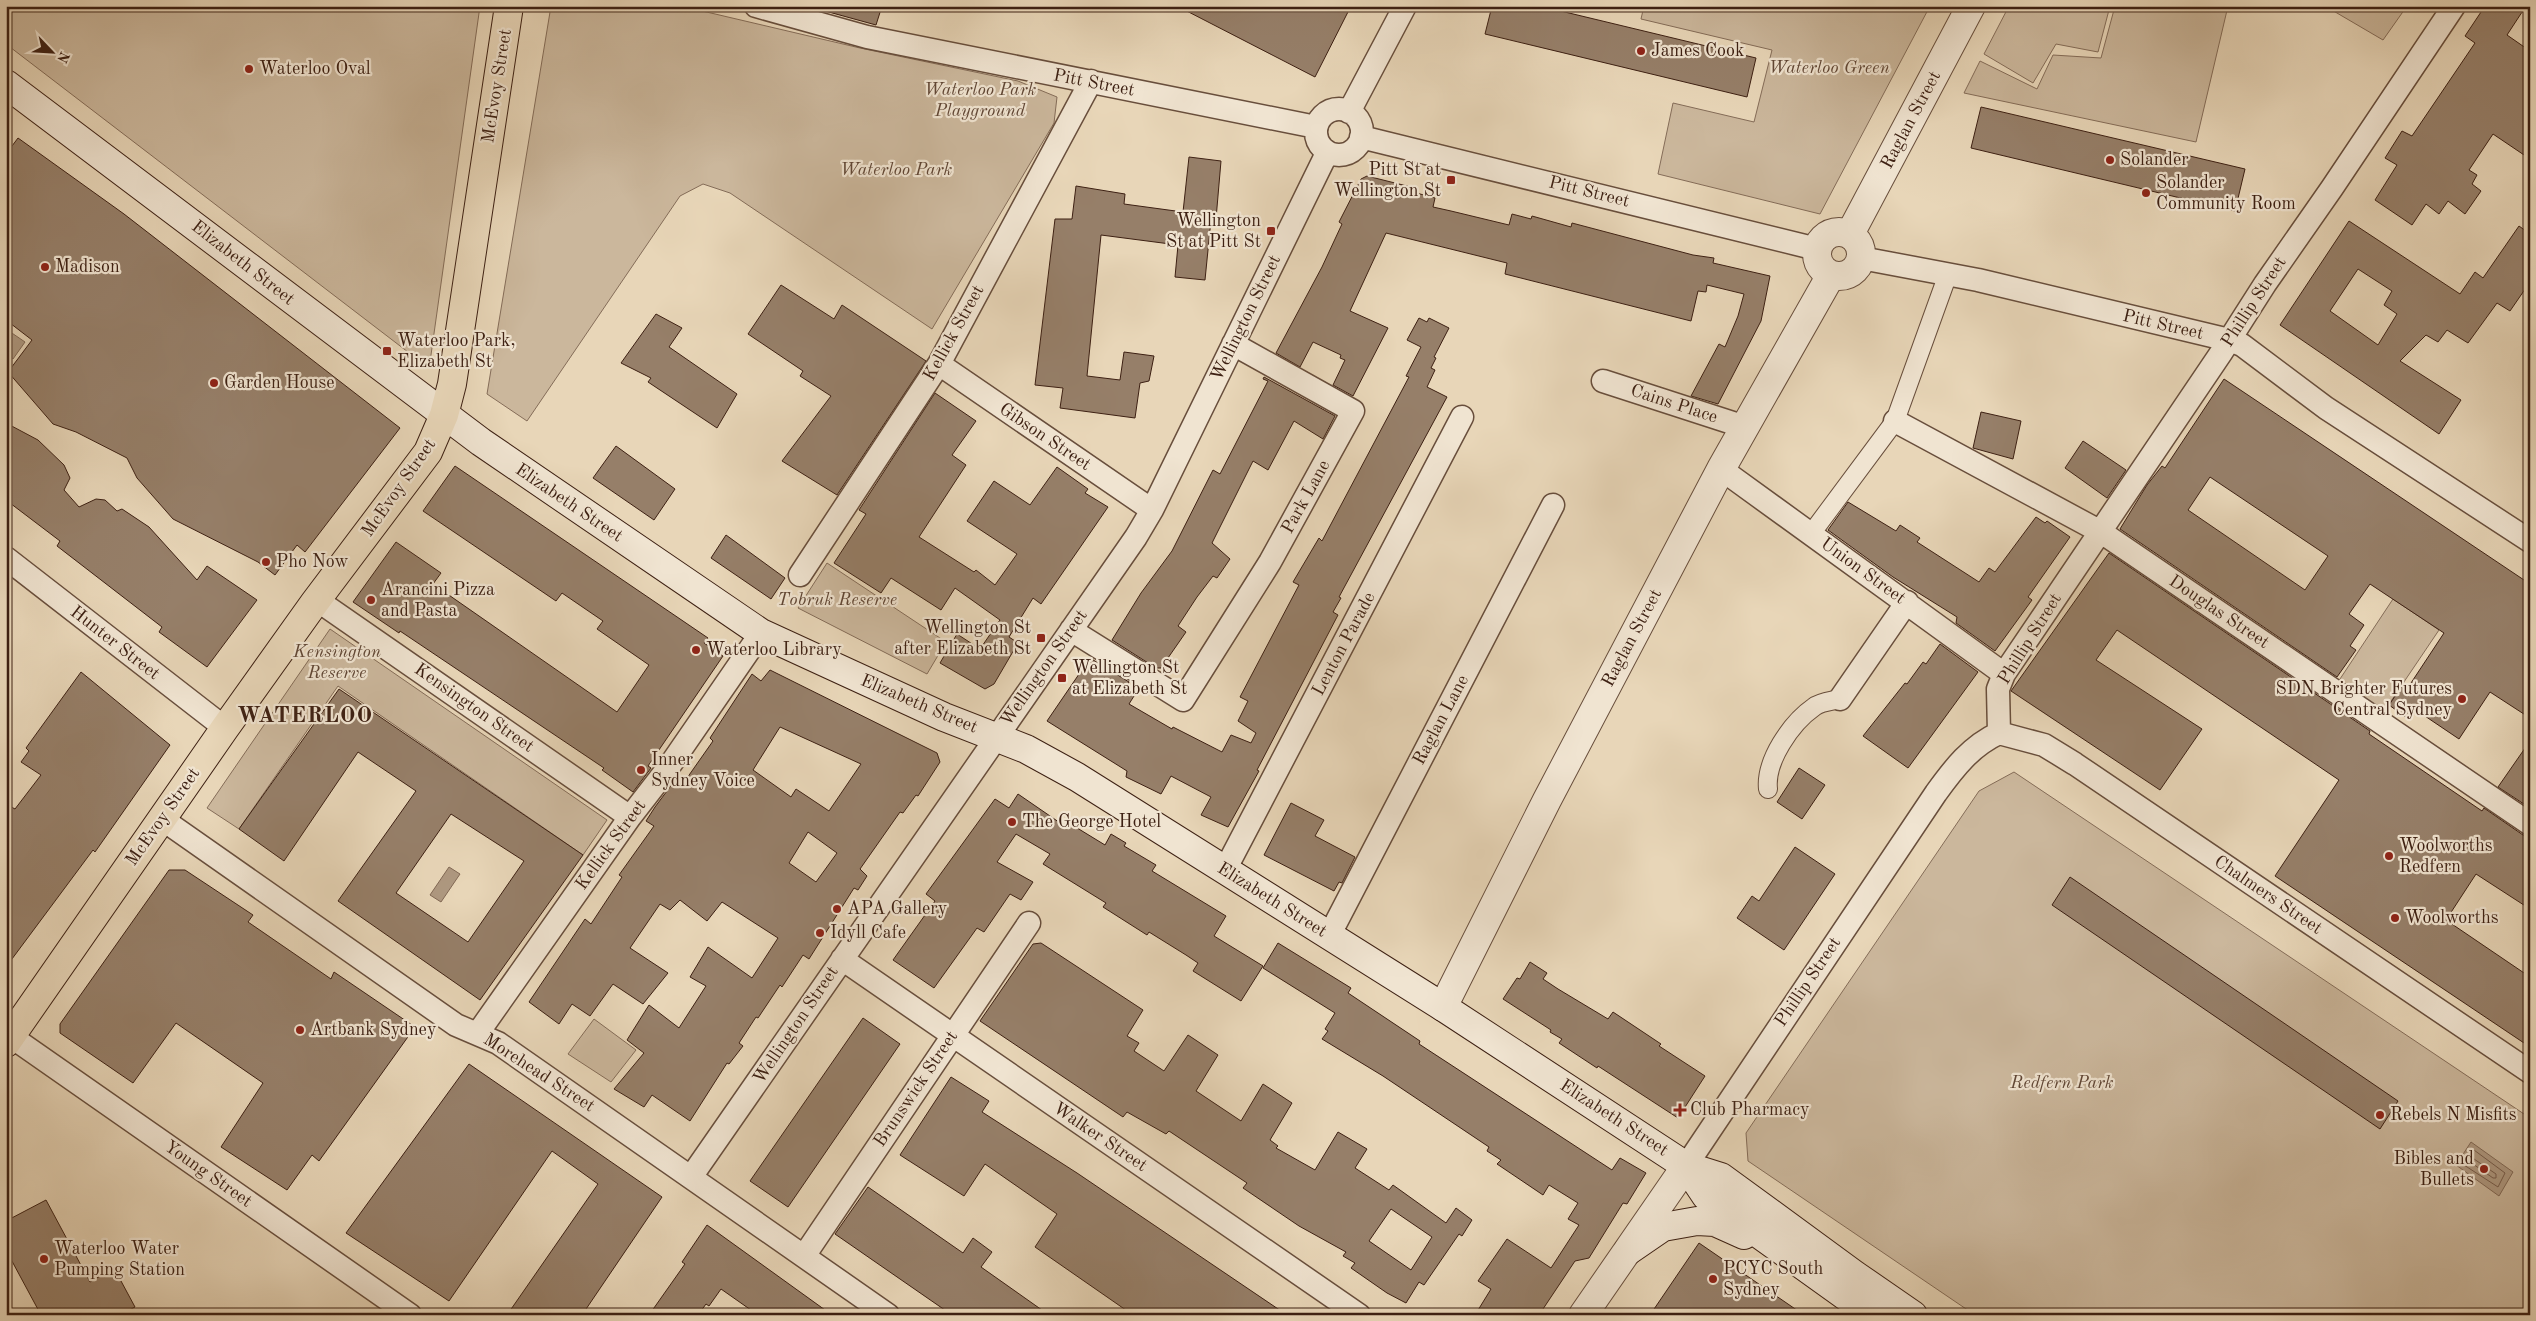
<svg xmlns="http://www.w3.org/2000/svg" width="2536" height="1321" viewBox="0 0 2536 1321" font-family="'Old Standard TT',serif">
  <rect width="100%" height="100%" fill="#e8d6b8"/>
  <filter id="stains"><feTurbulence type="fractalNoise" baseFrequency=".004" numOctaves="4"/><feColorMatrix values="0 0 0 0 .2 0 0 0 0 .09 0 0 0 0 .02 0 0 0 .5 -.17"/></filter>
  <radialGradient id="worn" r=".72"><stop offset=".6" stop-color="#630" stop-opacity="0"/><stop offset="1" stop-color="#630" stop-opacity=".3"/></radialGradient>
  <path fill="#cbb79c" stroke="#846c58" d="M6 6H480L430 362H421L6 44Z
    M551 6H681L860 48 1018 81 1057 97 1054 123 932 329 730 193 703 184 680 196 527 421 487 394Z
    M1644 6H1930L1820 214 1658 174 1673 103 1754 122 1772 50 1641 19Z
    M2009 6H2110L2098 52 2056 44 2033 83 1984 54Z
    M2115 6H2228L2196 142 1964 93 1980 61 2037 89 2053 55 2101 58Z
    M2325 6H2407L2383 40Z
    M827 563 946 642 927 674 798 608Z
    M2393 599 2439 630 2383 713 2338 682Z
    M330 629 607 820 583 855 338 686 239 829 207 808Z
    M2014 772 2530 1118V1315H1975L1748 1161 1746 1133 1979 791Z
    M594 1019 636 1050 611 1082 568 1054Z"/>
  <path fill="#ae9880" stroke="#816854" d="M6 329 25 342 13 359 6 354Z
    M449 867 460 874 441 902 430 895Z
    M2471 1142 2513 1172 2499 1196 2456 1165Z"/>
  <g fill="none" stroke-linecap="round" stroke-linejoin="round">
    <path stroke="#765c4a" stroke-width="1" d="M2474 1150 2505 1173 2498 1187 2464 1165 2471 1151Z
      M2474 1159 2496 1174V1178H2493L2473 1164Z"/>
  </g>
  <path fill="#967f69" stroke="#3d2013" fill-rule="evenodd" d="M807 6H882L876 25Z
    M1177 6H1351L1315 77Z
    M1492 6H1540L1756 58 1747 97 1485 34Z
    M2485 6H2526L2507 35 2530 51V159L2493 134 2469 170 2477 175 2472 184 2481 191 2465 214 2448 201 2439 214 2426 204 2412 225 2375 200 2397 165 2385 158 2402 131 2412 136 2475 43 2465 36Z
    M1981 107 2245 169 2235 211 1971 148Z
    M18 138 124 214 400 428 305 552 297 545 275 575 258 562 173 519 137 478 127 458 76 432 53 424 8 372 32 340 6 320V154Z
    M1189 157 1221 161 1216 219 1211 220 1205 280 1175 277 1178 245 1101 235 1087 376 1120 380 1124 352 1154 356 1149 381 1140 383 1135 418 1060 408 1063 388 1035 385 1055 219H1072L1076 186 1125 194 1124 204 1183 212Z
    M1367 176 1411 187 1409 191 1435 198 1433 207 1451 211 1509 225 1512 214 1531 219 1532 216 1571 227 1572 223 1693 255 1714 258 1713 263 1770 276 1761 321 1718 404 1691 396 1719 344 1725 347 1738 316 1744 294 1707 285 1706 292 1698 291 1691 321 1505 274 1507 263 1386 233 1350 311 1388 328 1353 396 1333 385 1345 360 1340 358 1341 355 1313 342 1300 367 1276 353 1322 267 1342 224 1339 222 1361 179Z
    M2349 221 2460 294 2475 272 2483 278 2519 226 2530 234V282L2510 311 2497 303 2468 343 2447 330 2438 342 2426 335 2400 361 2461 400 2439 434 2280 325ZM2358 269 2392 291 2384 305 2397 314 2378 345 2330 311Z
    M781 285 834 319 842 305 926 361 837 495 782 461 831 396 800 376 803 371 748 334Z
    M656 314 682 328 669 347 737 394 717 428 648 382 651 378 621 363Z
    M1419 318 1427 322 1429 318 1449 328 1434 357 1436 358 1431 368 1435 370 1427 387 1447 397 1339 597 1341 598 1333 612 1338 615 1257 770 1259 771 1228 827 1201 815 1211 797 1171 776 1161 794 1126 777 1127 771 1047 721 1090 658 1129 682 1124 692 1134 696 1129 704 1172 729 1173 727 1222 752 1231 735 1251 743 1256 733 1238 721 1248 701 1240 697 1299 585 1293 582 1319 538 1322 541 1409 377 1406 376 1421 347 1407 340Z
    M1264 377 1335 416 1323 439 1294 421 1268 470 1253 461 1212 543 1230 559 1217 578 1213 576 1197 597 1178 626 1186 632 1161 668H1156L1112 640 1141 593 1172 551 1213 470 1220 474 1268 381 1263 379Z
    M2224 379 2530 584V718L2490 692 2459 739 2416 710 2410 720 2389 705 2404 683 2409 686 2444 633 2370 584 2349 614 2364 625 2350 646 2356 650 2337 677 2120 529 2147 485 2162 466 2165 468ZM2210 477 2328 556 2305 590 2188 510Z
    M935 393 976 421 952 455 966 465 919 537 974 572 976 570 995 585 1017 554 967 521 994 481 1030 505 1057 467 1088 489 1085 493 1108 507 1041 604 1033 598 1009 637 1018 643 994 684 985 689 940 663 957 634 980 649 1000 620 955 588 941 610 891 578 881 593 834 563 866 514 859 510Z
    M1981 412 2021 421 2013 459 1973 448Z
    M6 423 38 440 64 465 70 478 64 490 79 507 96 499 105 500 117 511 122 509 149 527 197 580 207 566 257 600 207 667 159 632 162 627 57 546 60 541 6 500Z
    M2083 441 2126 470 2107 498 2065 468Z
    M616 446 675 489 654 520 593 478Z
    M455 466 708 638 704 643 723 656 648 766 651 768 633 792 602 770 604 768 400 631 399 633 353 602 396 542 441 573 433 584 617 712 649 665 597 629 603 621 562 593 556 601 423 511Z
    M1848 502 1896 531 1900 525 1920 538 1917 542 1979 582 1989 568 1995 572 2036 517 2045 523 2047 521 2070 537 2028 597 2032 600 1995 651 1956 623 1957 617 1893 577 1828 530Z
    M726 535 785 578 771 599 711 558Z
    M2109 553 2370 731 2369 734 2482 811 2484 808 2523 835 2530 837V909L2476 874 2446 920 2530 977V1047L2275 876 2339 780 2117 630 2096 660 2202 729 2160 790 2011 691Z
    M1940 644 1978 672 1908 768 1863 736 1905 683 1907 684 1923 662 1926 664Z
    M770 670 937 753 940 762 918 796 916 795 903 813 900 812 860 869 867 876 858 890 854 888 809 959 803 955 782 987 780 985 758 1018 756 1017 739 1043 743 1046 729 1064 727 1063 690 1121 652 1095 644 1107 614 1089 644 1053 627 1040 649 1005 679 1028 706 986 690 977 708 947 752 978 778 938 722 902 707 921 680 900 670 910 660 904 630 948 668 973 643 1004 613 984 590 1016 572 1004 559 1024 529 1002 585 919 591 924 622 877 619 875 654 826 646 821 655 807 673 783 680 788 713 741 710 738 752 674 761 681ZM780 727 861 764 829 811 796 789 791 797 753 770ZM808 832 837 853 816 882 789 863Z
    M81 672 170 745 95 852 93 850 6 967V804L15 809 41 775 21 762 29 751 26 748Z
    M339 689 583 855 480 1000 338 901 416 791 358 752 284 861 239 829ZM451 814 524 861 468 942 396 893Z
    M2530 741V808L2498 787Z
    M1799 768 1825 785 1802 819 1777 802Z
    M1018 794 1066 827 1069 823 1105 845 1111 834 1126 843 1124 846 1156 865 1152 871 1226 916 1214 936 1263 966 1241 1001 1193 971 1198 963 1186 955 1149 932 1147 935 1103 907 1106 903 1043 864 1050 854 1016 834 997 862 1033 882 1021 900 1010 894 984 932 977 928 934 988 893 960 935 901 926 894 995 799 1009 808Z
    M1291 803 1324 820 1315 836 1355 857 1342 883 1339 882 1334 891 1264 855Z
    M1795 847 1835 874 1784 950 1737 918 1752 896 1759 901Z
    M169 870H185L253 915 248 922 331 979 334 972 415 1027 319 1161 312 1155 287 1190 221 1147 263 1083 176 1023 133 1083 60 1033V1024Z
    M2070 877 2398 1101 2380 1129 2052 905Z
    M1041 943 1143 1010 1127 1036 1139 1043 1134 1051 1164 1071 1188 1035 1218 1055 1196 1091 1241 1121 1263 1084 1292 1103 1270 1140 1278 1146 1276 1148 1315 1170 1338 1132 1367 1149 1355 1168 1389 1190 1393 1185 1446 1223 1456 1208 1472 1220 1462 1236 1459 1234 1424 1285 1419 1282 1406 1303 1387 1293 1351 1268 1355 1263 1343 1256 1346 1252 1299 1226 1243 1188 1247 1183 1169 1131 1166 1134 1127 1112 1123 1117 980 1021 1033 944ZM1391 1209 1432 1237 1411 1270 1369 1241Z
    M1278 943 1351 988 1348 993 1420 1041 1419 1044 1589 1155 1612 1170 1620 1158 1646 1173 1627 1204 1623 1203 1589 1258 1575 1261 1539 1315H1475L1491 1289 1478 1281 1507 1239 1551 1268 1579 1225 1568 1219 1578 1203 1549 1185 1543 1195 1497 1164 1501 1160 1487 1151 1489 1147 1383 1076 1322 1039 1328 1031 1325 1029 1335 1013 1263 968Z
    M1530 962 1547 973 1543 979 1558 989 1608 1019 1613 1012 1661 1044 1659 1046 1705 1076 1678 1118 1598 1066 1597 1068 1559 1043 1562 1039 1550 1032 1551 1030 1503 999 1517 978 1520 979Z
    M863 1018 900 1044 788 1207 750 1181Z
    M469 1064 662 1197 582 1315H507L598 1184 552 1151 449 1301 346 1233Z
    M951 1077 989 1101 982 1112 1077 1173 1287 1315H1133L1035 1247 1057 1214 985 1164 964 1196 900 1155Z
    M868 1187 963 1253 973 1238 992 1252 981 1267 1049 1315H952L835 1234Z
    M46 1200 90 1282 114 1268 135 1307 120 1315H41L6 1250V1221Z
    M707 1225 832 1315H758L721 1289 709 1306 706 1304 698 1315H649L685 1264 682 1262Z
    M1699 1243 1804 1315H1650Z"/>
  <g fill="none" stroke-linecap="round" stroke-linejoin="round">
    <g stroke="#684e3c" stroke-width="20">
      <path id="pedestrian" d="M1811 534 1895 421 1948 274
        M1768 789C1765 761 1791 723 1814 707 1820 702 1832 701 1840 699"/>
    </g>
    <g stroke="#684e3c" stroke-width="25">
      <path id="minor" d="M756 6 867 37 1316 127
        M1316 132a23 23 0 1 1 46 0a23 23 0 1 1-46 0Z
        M1349 112 1405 6
        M1361 137 1817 249
        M1861 258 1978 280 2229 340 2242 345 2326 408 2530 541
        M939 364 1152 510
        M1603 381 1745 427
        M1895 421 2101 532 2530 824
        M1721 469 2004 674
        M6 558 225 728
        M800 575 939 364 1091 81
        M317 600 630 817
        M1071 630 1183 700 1270 562 1353 411 1233 344
        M1840 699 1907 602
        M1999 733 1998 689 2004 674 2221 353 2265 284 2332 188 2454 6
        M1999 733 2044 745 2075 764 2530 1072
        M162 819 456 1025 498 1043 888 1315
        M1225 870 1462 417
        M1329 936 1553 505
        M842 959 1359 1315
        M6 1033 410 1315
        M478 1033 630 817 668 768 761 633
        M1686 1166 1936 793C1954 768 1971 746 1999 733
        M691 1177 1136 537 1152 510 1327 153
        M804 1256 1029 923"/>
    </g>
    <g stroke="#684e3c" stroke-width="30">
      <path id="tertiary" d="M1817 254a22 22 0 1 1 44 0a22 22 0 1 1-44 0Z
        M1850 234 1971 6
        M1443 1007 1547 800 1721 469 1831 275
        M1583 1315 1686 1166"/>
    </g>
    <g stroke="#3d2013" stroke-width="30">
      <path id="secondary" d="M6 84 481 442 761 633 944 717 1026 749 1077 777 1443 1007 1686 1166 1721 1177 1855 1275 1913 1315
        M1686 1166 1706 1196 1872 1315
        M1628 1251 1663 1227 1697 1221 1715 1222 1744 1235"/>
    </g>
    <g stroke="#3d2013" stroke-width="30">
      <path id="primary" d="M6 1043 225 728 315 602 428 452 444 415 452 384 509 6"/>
    </g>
    <use href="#pedestrian" stroke="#f0e4d1" stroke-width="18"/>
    <use href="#minor" stroke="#f0e4d1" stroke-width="22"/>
    <use href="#tertiary" stroke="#f0e4d1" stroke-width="28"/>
    <use href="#secondary" stroke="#f0e4d1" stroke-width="28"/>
    <use href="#primary" stroke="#e8d6b8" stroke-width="28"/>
  </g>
  <g fill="#8f2418" stroke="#f0e4d1" stroke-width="2">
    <circle cx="1641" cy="51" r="5"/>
    <circle cx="249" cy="69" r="5"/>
    <circle cx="2110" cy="160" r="5"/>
    <rect x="1446" y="175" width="10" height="10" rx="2.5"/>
    <circle cx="2146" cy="193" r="5"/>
    <rect x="1266" y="226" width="10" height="10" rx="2.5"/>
    <circle cx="45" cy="267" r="5"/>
    <rect x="382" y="346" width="10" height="10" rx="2.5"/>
    <circle cx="214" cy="383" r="5"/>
    <circle cx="266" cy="562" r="5"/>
    <circle cx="371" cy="600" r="5"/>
    <rect x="1036" y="633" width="10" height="10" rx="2.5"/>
    <circle cx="696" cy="650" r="5"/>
    <rect x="1057" y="673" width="10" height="10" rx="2.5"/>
    <circle cx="2462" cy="699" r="5"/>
    <circle cx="641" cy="770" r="5"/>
    <circle cx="1012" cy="822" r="5"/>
    <circle cx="2389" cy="856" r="5"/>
    <circle cx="837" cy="909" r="5"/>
    <circle cx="2395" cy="918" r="5"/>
    <circle cx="820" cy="933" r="5"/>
    <circle cx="300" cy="1030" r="5"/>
    <path d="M1677.5 1102.5h5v5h5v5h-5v5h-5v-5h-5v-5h5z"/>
    <circle cx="2380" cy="1115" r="5"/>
    <circle cx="2484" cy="1169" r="5"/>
    <circle cx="44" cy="1259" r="5"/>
    <circle cx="1713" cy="1279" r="5"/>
  </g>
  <g text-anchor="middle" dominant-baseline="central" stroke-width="4.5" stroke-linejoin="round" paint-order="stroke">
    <g font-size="18" fill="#3d2013" stroke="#f0e4d1" text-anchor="start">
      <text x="1651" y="51">James Cook</text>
      <text x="259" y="69">Waterloo Oval</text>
      <text x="2120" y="160">Solander</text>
      <text x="1441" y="170" text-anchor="end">Pitt St at<tspan x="1441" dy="21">Wellington St</tspan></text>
      <text x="2156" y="183">Solander<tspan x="2156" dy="21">Community Room</tspan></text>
      <text x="1261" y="221" text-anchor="end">Wellington<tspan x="1261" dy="21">St at Pitt St</tspan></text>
      <text x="55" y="267">Madison</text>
      <text x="397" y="341">Waterloo Park,<tspan x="397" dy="21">Elizabeth St</tspan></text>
      <text x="224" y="383">Garden House</text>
      <text x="276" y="562">Pho Now</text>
      <text x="381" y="590">Arancini Pizza<tspan x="381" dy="21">and Pasta</tspan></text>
      <text x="1031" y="628" text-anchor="end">Wellington St<tspan x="1031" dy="21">after Elizabeth St</tspan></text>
      <text x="706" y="650">Waterloo Library</text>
      <text x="1072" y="668">Wellington St<tspan x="1072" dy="21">at Elizabeth St</tspan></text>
      <text x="2452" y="689" text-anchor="end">SDN Brighter Futures<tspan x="2452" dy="21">Central Sydney</tspan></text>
      <text x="651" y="760">Inner<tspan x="651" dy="21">Sydney Voice</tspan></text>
      <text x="1022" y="822">The George Hotel</text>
      <text x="2399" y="846">Woolworths<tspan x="2399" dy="21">Redfern</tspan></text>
      <text x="847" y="909">APA Gallery</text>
      <text x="2405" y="918">Woolworths</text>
      <text x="830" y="933">Idyll Cafe</text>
      <text x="310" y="1030">Artbank Sydney</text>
      <text x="1690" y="1110">Club Pharmacy</text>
      <text x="2390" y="1115">Rebels N Misfits</text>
      <text x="2474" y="1159" text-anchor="end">Bibles and<tspan x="2474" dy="21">Bullets</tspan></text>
      <text x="54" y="1249">Waterloo Water<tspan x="54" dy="21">Pumping Station</tspan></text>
      <text x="1723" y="1269">PCYC South<tspan x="1723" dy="21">Sydney</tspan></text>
    </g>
    <g font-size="18" font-style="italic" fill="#604635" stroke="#f0e4d1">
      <text x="1829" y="68">Waterloo Green</text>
      <text x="980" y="90">Waterloo Park<tspan x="980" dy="21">Playground</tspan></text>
      <text x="896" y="170">Waterloo Park</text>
      <text x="837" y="600">Tobruk Reserve</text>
      <text x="337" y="652">Kensington<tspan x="337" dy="21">Reserve</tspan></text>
      <text x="2062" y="1083">Redfern Park</text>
    </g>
    <g font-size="18" fill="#3d2013" stroke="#f0e4d1">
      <text transform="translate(1094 83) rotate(11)">Pitt Street</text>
      <text transform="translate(497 86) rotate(-81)">McEvoy Street</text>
      <text transform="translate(1911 120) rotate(-62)">Raglan Street</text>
      <text transform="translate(1589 192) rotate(14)">Pitt Street</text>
      <text transform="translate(243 263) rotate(38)">Elizabeth Street</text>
      <text transform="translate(2254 302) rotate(-57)">Phillip Street</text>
      <text transform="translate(1246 318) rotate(-64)">Wellington Street</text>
      <text transform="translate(2163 325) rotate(13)">Pitt Street</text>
      <text transform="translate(954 333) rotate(-61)">Kellick Street</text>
      <text transform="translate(1674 404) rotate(18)">Cains Place</text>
      <text transform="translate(1045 437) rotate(34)">Gibson Street</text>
      <text transform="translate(399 488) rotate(-55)">McEvoy Street</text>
      <text transform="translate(1306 497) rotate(-61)">Park Lane</text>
      <text transform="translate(569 503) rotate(34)">Elizabeth Street</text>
      <text transform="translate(1863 571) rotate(36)">Union Street</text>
      <text transform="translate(2219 612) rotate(34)">Douglas Street</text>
      <text transform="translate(1632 638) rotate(-62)">Raglan Street</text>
      <text transform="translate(2030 639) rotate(-58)">Phillip Street</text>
      <text transform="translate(115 643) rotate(38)">Hunter Street</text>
      <text transform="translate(1344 644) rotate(-62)">Lenton Parade</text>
      <text transform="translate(1044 668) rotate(-55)">Wellington Street</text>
      <text transform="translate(919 704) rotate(23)">Elizabeth Street</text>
      <text transform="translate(474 708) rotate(35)">Kensington Street</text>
      <text transform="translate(1441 720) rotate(-62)">Raglan Lane</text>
      <text transform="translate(163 817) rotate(-55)">McEvoy Street</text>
      <text transform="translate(611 845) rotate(-54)">Kellick Street</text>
      <text transform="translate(2268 895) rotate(34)">Chalmers Street</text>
      <text transform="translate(1272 900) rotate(32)">Elizabeth Street</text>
      <text transform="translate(1808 982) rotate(-56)">Phillip Street</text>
      <text transform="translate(796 1025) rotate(-56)">Wellington Street</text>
      <text transform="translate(539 1073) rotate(33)">Morehead Street</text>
      <text transform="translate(916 1089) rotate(-56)">Brunswick Street</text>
      <text transform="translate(1614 1118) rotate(33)">Elizabeth Street</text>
      <text transform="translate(1100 1137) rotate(34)">Walker Street</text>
      <text transform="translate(208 1174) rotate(35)">Young Street</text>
    </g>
    <g font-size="22" font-weight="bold" letter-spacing="1" fill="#3d2013" stroke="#f0e4d1">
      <text x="305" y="716">WATERLOO</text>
    </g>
  </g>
  <rect width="2536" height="1321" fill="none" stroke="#e8d6b8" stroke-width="25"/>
  <rect x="8" y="8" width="2521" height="1306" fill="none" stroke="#3d2013" stroke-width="2.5"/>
  <rect x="12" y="12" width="2511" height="1296" fill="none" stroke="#3d2013"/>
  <g transform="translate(52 52) rotate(115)" stroke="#f0e4d1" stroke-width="4" paint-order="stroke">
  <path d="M0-4L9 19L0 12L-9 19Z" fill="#3d2013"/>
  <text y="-8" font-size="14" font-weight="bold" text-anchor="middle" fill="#3d2013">N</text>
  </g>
  <rect width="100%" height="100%" filter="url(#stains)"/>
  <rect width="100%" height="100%" fill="url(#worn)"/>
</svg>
